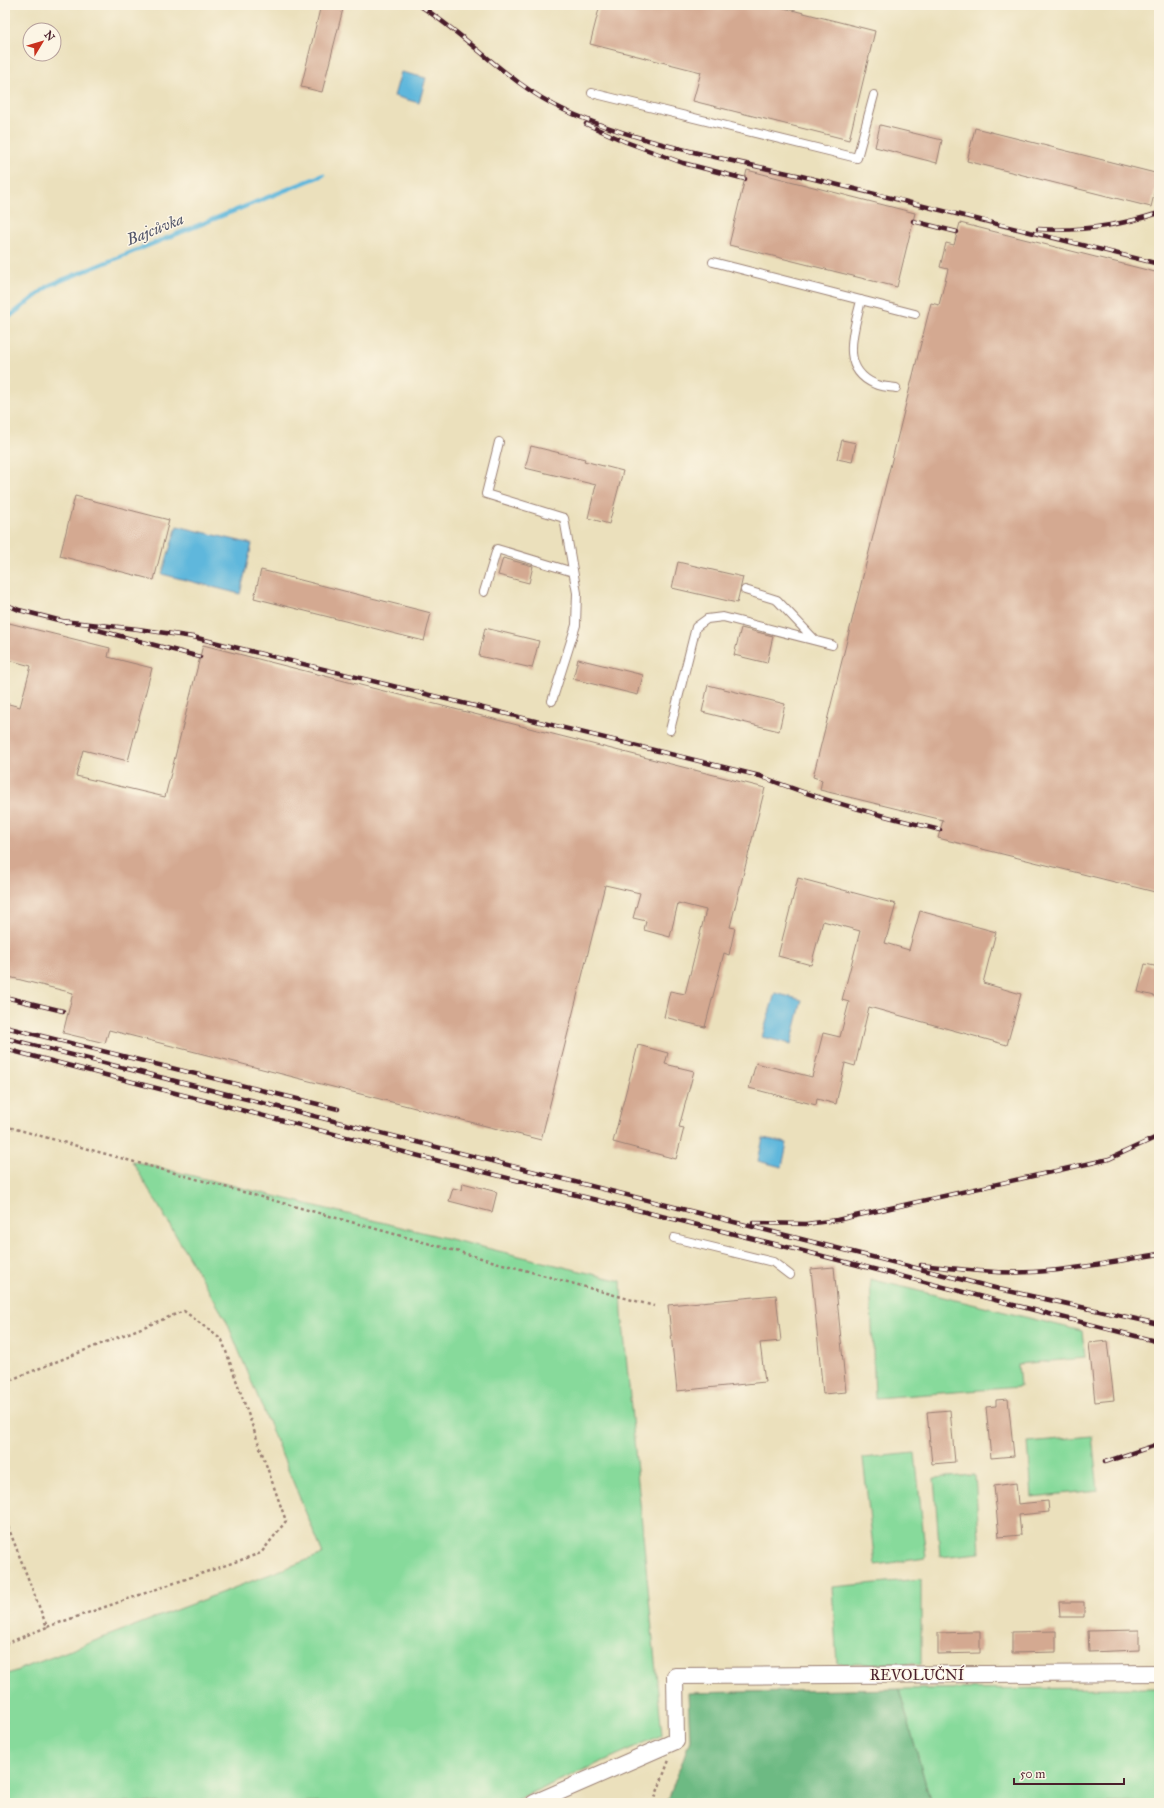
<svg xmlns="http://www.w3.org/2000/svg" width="1164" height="1808" viewBox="0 0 1164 1808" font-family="'IM FELL Great Primer',serif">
  <rect width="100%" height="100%" fill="#fcf5e5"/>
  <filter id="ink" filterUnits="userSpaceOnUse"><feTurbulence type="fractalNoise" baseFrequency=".025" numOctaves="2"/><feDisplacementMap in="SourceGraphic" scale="8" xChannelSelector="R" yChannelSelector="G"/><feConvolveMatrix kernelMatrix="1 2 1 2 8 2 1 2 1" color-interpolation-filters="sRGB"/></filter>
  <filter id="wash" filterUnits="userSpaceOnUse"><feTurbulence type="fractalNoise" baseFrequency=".012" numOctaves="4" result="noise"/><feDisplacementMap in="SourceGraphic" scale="16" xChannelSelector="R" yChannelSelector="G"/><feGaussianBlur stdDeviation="0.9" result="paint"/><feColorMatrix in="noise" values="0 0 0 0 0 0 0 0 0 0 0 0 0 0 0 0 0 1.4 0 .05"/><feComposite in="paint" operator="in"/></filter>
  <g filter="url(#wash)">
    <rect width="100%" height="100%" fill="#ebe0bc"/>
    <path fill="#87da9b" stroke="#687c63" d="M132 1161 621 1281 622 1313 662 1735 509 1803H5V1675L323 1554 226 1320Z
      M870 1279 1082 1331 1085 1358 1018 1364 1020 1387 875 1398Z
      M1092 1436 1098 1490 1032 1497 1028 1442Z
      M915 1453 926 1558 875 1565 863 1458Z
      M975 1475 980 1553 940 1557 934 1478Z
      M921 1579V1664H837L832 1587Z
      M1159 1688V1803H931L899 1689Z"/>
    <path fill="#6dba83" stroke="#5c6c57" d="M899 1689 931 1803H667L690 1740 688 1693Z"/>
    <path fill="#5fb7dc" stroke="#546b84" d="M401 72 426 78 419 103 394 96Z
      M177 526 252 544 240 594 162 574Z
      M775 993 802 1000 791 1044 762 1037Z
      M763 1138 787 1143 782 1167 758 1161Z"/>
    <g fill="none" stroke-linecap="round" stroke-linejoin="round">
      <path stroke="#5fb7dc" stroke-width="4.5" d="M5 320 50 285 323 175"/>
    </g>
    <g id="blocks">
      <path fill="#d4a991" d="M321 5H344L322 92 301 87Z
        M600 5H772L875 31 849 140 693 101 701 72 590 44Z
        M880 125 942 140 937 163 875 147Z
        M975 128 1159 174 1151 207 967 161Z
        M747 170 915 213 897 287 729 245Z
        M960 223 1159 273V893L938 838 943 820 820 790 822 780 813 777 931 303 939 305 948 269 940 267 946 243 954 245Z
        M842 440 856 443 852 462 837 459Z
        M531 446 585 459 584 461 623 471 609 524 588 518 596 485 525 468Z
        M75 496 169 520 154 580 60 556Z
        M503 558 533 566 529 583 498 575Z
        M678 562 743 577 737 603 672 588Z
        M261 570 431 613 424 641 254 598Z
        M5 622 110 648 108 657 152 668 128 761 83 750 76 776 165 797 203 645 765 788 730 927 735 928 729 955 724 953 705 1027 664 1017 670 991 685 994 706 910 678 903 670 937 644 930 646 921 633 918 640 893 605 885 541 1140 109 1030 105 1043 63 1033 73 993 5 976V703L20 707 31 666 5 659Z
        M485 628 539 641 532 668 479 656Z
        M741 628 773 636 767 663 734 655Z
        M578 659 643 675 638 695 573 679Z
        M708 685 785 704 779 731 702 712Z
        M798 878 896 904 885 943 909 950 920 911 996 932 983 983 1021 994 1007 1045 869 1007 855 1066 845 1063 836 1104 817 1099 816 1105 749 1088 756 1063 812 1077 823 1033 840 1037 849 1002 842 1000 860 931 823 921 811 965 778 956Z
        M1145 964 1159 967V997L1138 992Z
        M638 1045 668 1053 665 1064 694 1071 679 1127 684 1128 676 1159 613 1142Z
        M463 1183 497 1192 492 1212 449 1201 453 1188 462 1190Z
        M834 1267 846 1392 823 1394 811 1269Z
        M776 1295 781 1341 760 1343 765 1382 677 1391 668 1305Z
        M1107 1341 1114 1400 1095 1402 1089 1343Z
        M1008 1399 1014 1456 991 1458 986 1407 996 1406V1400Z
        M950 1410 955 1462 932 1464 927 1412Z
        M1016 1483 1018 1504 1048 1501 1049 1512 1019 1515 1021 1535 999 1537 994 1486Z
        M1059 1602H1084V1617H1060Z
        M1139 1630V1650L1089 1652 1088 1631Z
        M1056 1631V1652L1012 1653V1632Z
        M970 1632H980V1653L938 1654V1633Z"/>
    </g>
  </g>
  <g filter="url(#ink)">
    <use href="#blocks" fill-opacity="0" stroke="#9a8074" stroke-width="1"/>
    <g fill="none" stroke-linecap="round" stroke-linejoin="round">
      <g stroke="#9a8074" stroke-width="10">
        <path id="service" d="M592 93 857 158 874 95
          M713 262 915 314
          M861 300C855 329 838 368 875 384 881 387 890 387 896 388
          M499 442 486 494 564 518 577 593 576 625 552 701
          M745 590 777 600 815 640
          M484 592 497 549 573 572
          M670 730 696 627 707 619 723 617 832 645
          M674 1238 773 1262 790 1275"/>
      </g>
      <g stroke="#9a8074" stroke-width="18">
        <path id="minor" d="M534 1803 676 1741 675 1676 1159 1673"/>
      </g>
      <path stroke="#9a8074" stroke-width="2.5" stroke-dasharray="3 3" stroke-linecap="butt" d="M5 1126 654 1306
        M5 1382 184 1311 222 1340 286 1521 261 1553 47 1627 5 1519
        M5 1644 47 1627
        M1156 1658V1653H1159
        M653 1803 669 1760"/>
      <use href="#service" stroke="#fff" stroke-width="8"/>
      <use href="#minor" stroke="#fff" stroke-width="16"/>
      <g stroke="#4a1f2b" stroke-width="4.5">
        <path id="rail" d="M419 5C469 37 509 84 564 110 639 144 730 160 810 178 927 206 1043 235 1159 264
          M586 124 626 142 683 163 745 179
          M913 221 957 232
          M1038 229C1078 232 1121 225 1159 213
          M5 604 19 610 66 622
          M62 621 138 629 193 637 760 776C819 800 879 815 940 830
          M90 628 200 657
          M5 997 63 1011
          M5 1027 338 1109
          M5 1038 999 1289 1159 1324
          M5 1049 435 1160 803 1251 1159 1342
          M753 1223 806 1224 837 1220 1109 1159 1159 1136
          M921 1265C958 1269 995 1274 1033 1272 1075 1270 1117 1261 1159 1254
          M1105 1462 1159 1444"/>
      </g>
      <use href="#rail" stroke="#fcf5e5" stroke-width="3" stroke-dasharray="9" stroke-linecap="butt"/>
    </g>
  </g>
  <g text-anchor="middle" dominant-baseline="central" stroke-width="3" stroke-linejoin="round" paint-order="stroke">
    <g font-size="15" fill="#4a1f2b" stroke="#fcf5e5">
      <text x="917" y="1675">REVOLUČNÍ</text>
    </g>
    <g font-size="16" font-style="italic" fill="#515469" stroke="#fcf5e5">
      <text transform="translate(155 229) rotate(-22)">Bajcůvka</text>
    </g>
  </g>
  <rect width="1164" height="1808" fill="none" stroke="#fcf5e5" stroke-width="20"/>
  <g transform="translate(42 42) rotate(52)"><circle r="19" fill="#fcf5e5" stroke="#b59f9b"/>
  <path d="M0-3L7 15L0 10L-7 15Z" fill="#c8321e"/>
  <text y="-6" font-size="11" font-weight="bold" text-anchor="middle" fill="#4a1f2b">N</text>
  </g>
  <path d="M1014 1778v6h110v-6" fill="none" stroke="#4a1f2b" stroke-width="2"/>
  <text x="1020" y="1778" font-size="12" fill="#4a1f2b" stroke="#fcf5e5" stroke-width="3" paint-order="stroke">50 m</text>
</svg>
